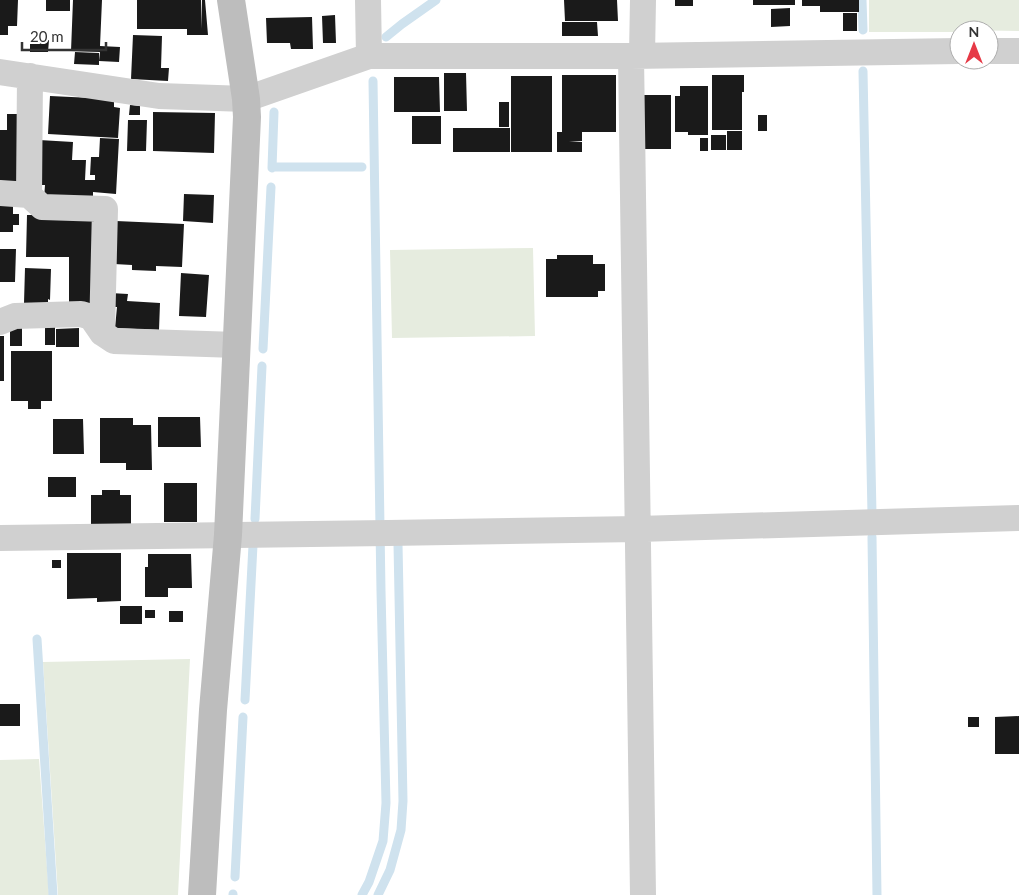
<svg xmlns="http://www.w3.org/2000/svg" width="1019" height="895" viewBox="0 0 1019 895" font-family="Lato,sans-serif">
  <rect width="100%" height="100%" fill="#fff"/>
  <path fill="#e6ecdf" d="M869 0H1019V31L959 30V32H869Z
    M533 248 535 336 392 338 390 250Z
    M190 659 178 895H58L43 662Z
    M39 759 49 895H0V760Z"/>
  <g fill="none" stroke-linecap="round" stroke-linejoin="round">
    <path stroke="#cfe2ee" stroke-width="9" d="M862 0 863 30
      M386 37 402 24 436 0
      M863 71 872 514
      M272 167H362
      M272 168 274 112
      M263 349 271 187
      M255 519 262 366
      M872 537 877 895
      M37 639 53 895
      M245 700 253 545
      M235 877 243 717
      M233 895V894
      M362 895 369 882 383 841 386 803 381 591 373 81
      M378 895 390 870 401 830 403 801 398 544"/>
  </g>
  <path fill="#1a1a1a" d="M0 0H18L17 26H8V35H0Z
    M46 0H70V11H46Z
    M73 0H102L100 46 120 47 119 62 99 61 100 52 71 51Z
    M137 0H201V29L202 0H205L208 35H187V29H137Z
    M564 0H617L618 21H565Z
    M675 0H693V6H675Z
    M753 0H795V5H753Z
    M802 0H859V12H820V6H802Z
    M790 8V26L771 27V9Z
    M843 13H857V31H843Z
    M335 15 336 43H323L322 16Z
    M312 17 313 49H291L290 43H267L266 18Z
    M562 22H597L598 36H562Z
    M133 35 162 36 161 68H169L168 81 131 79Z
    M30 39 49 40 48 52H30Z
    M75 52 99 53V65L74 64Z
    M444 73H466L467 111H444Z
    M562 75H616V132H582V141L569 142H582V152H557V132H562Z
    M712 75H744V92H742V130H712Z
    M511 76H552V152H511Z
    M394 77H439L440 112H394Z
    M680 86H708V135H688V132H675V96H680Z
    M643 95H671V149H643Z
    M50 96 114 99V107L120 108 118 138 48 134Z
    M499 102H509V127H499Z
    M130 105 140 106V115H129Z
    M153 112 215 113 214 153 153 151Z
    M7 114H20L19 183H0V130H7Z
    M758 115H767V131H758Z
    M412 116H441V144H412Z
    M128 120H147L146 151H127Z
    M453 128H510V152H453Z
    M727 131H742V150H727Z
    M711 135H726V150H711Z
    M100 138 119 139 116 194 93 192V201L44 199 45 185H37L39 140 73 142 72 160H86L85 180H95V175H90L91 157H99Z
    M700 138H708V151H700Z
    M184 194 214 195 213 223 183 221Z
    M0 204H13V214H19V225H13V232H0Z
    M27 215H94L96 303H69V257H26Z
    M116 221 184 224 182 267 156 266V271L132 270V265L114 264Z
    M0 249H16L15 282H0Z
    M557 255H593V264H605V291H598V297H546V259H557Z
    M25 268 51 269 50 300 48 299V303H24Z
    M181 273 209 275 206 317 179 316Z
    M110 293 128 294 127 301 160 303 159 330 115 328 117 307H109Z
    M10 324H22V346H10Z
    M55 326V345H45V327Z
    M79 328V347H56V329Z
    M0 336H4V381H0Z
    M11 351H52V401H41V409H28V401H11Z
    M158 417H200L201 447H158Z
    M100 418H133V425H151L152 470H126V463H100Z
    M53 419H83L84 454H53Z
    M48 477H76V497H48Z
    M164 483H197V522H164Z
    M102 490H120V495H131V524H91V495H102Z
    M67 553H121V601L97 602V598L67 599Z
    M148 554H191L192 588H168V597H145V567H148Z
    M52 560H61V568H52Z
    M120 606H142V624H120Z
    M145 610H155V618H145Z
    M169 611H183V622H169Z
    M0 704H20V726H0Z
    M1019 716V754H995V717Z
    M968 717H979V727H968Z"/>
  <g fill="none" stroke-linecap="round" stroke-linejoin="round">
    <path stroke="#d0d0d0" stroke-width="26" d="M368 0 369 56
      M989 51H1019
      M642 55 643 0
      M631 56 643 895
      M0 72 159 96 246 99 369 56H631L959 51
      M0 193 29 195 42 207 105 209 102 333
      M29 195 30 76
      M0 322 15 316 81 314 91 317 102 333 114 341 237 345
      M0 538 388 533 638 529 1019 518"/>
    <path stroke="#bdbdbd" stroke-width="28" d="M202 895 213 710 228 535 247 117 246 99 231 0"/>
  </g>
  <g transform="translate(974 45)"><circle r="24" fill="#ffffff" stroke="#adadad"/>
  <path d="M0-4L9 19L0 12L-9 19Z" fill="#e63946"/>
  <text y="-8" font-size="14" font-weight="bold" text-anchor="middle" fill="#333333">N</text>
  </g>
  <path d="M22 42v8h84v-8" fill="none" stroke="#333333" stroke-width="2.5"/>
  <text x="30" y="42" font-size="15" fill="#333333" stroke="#ffffff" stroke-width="4" paint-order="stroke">20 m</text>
</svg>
